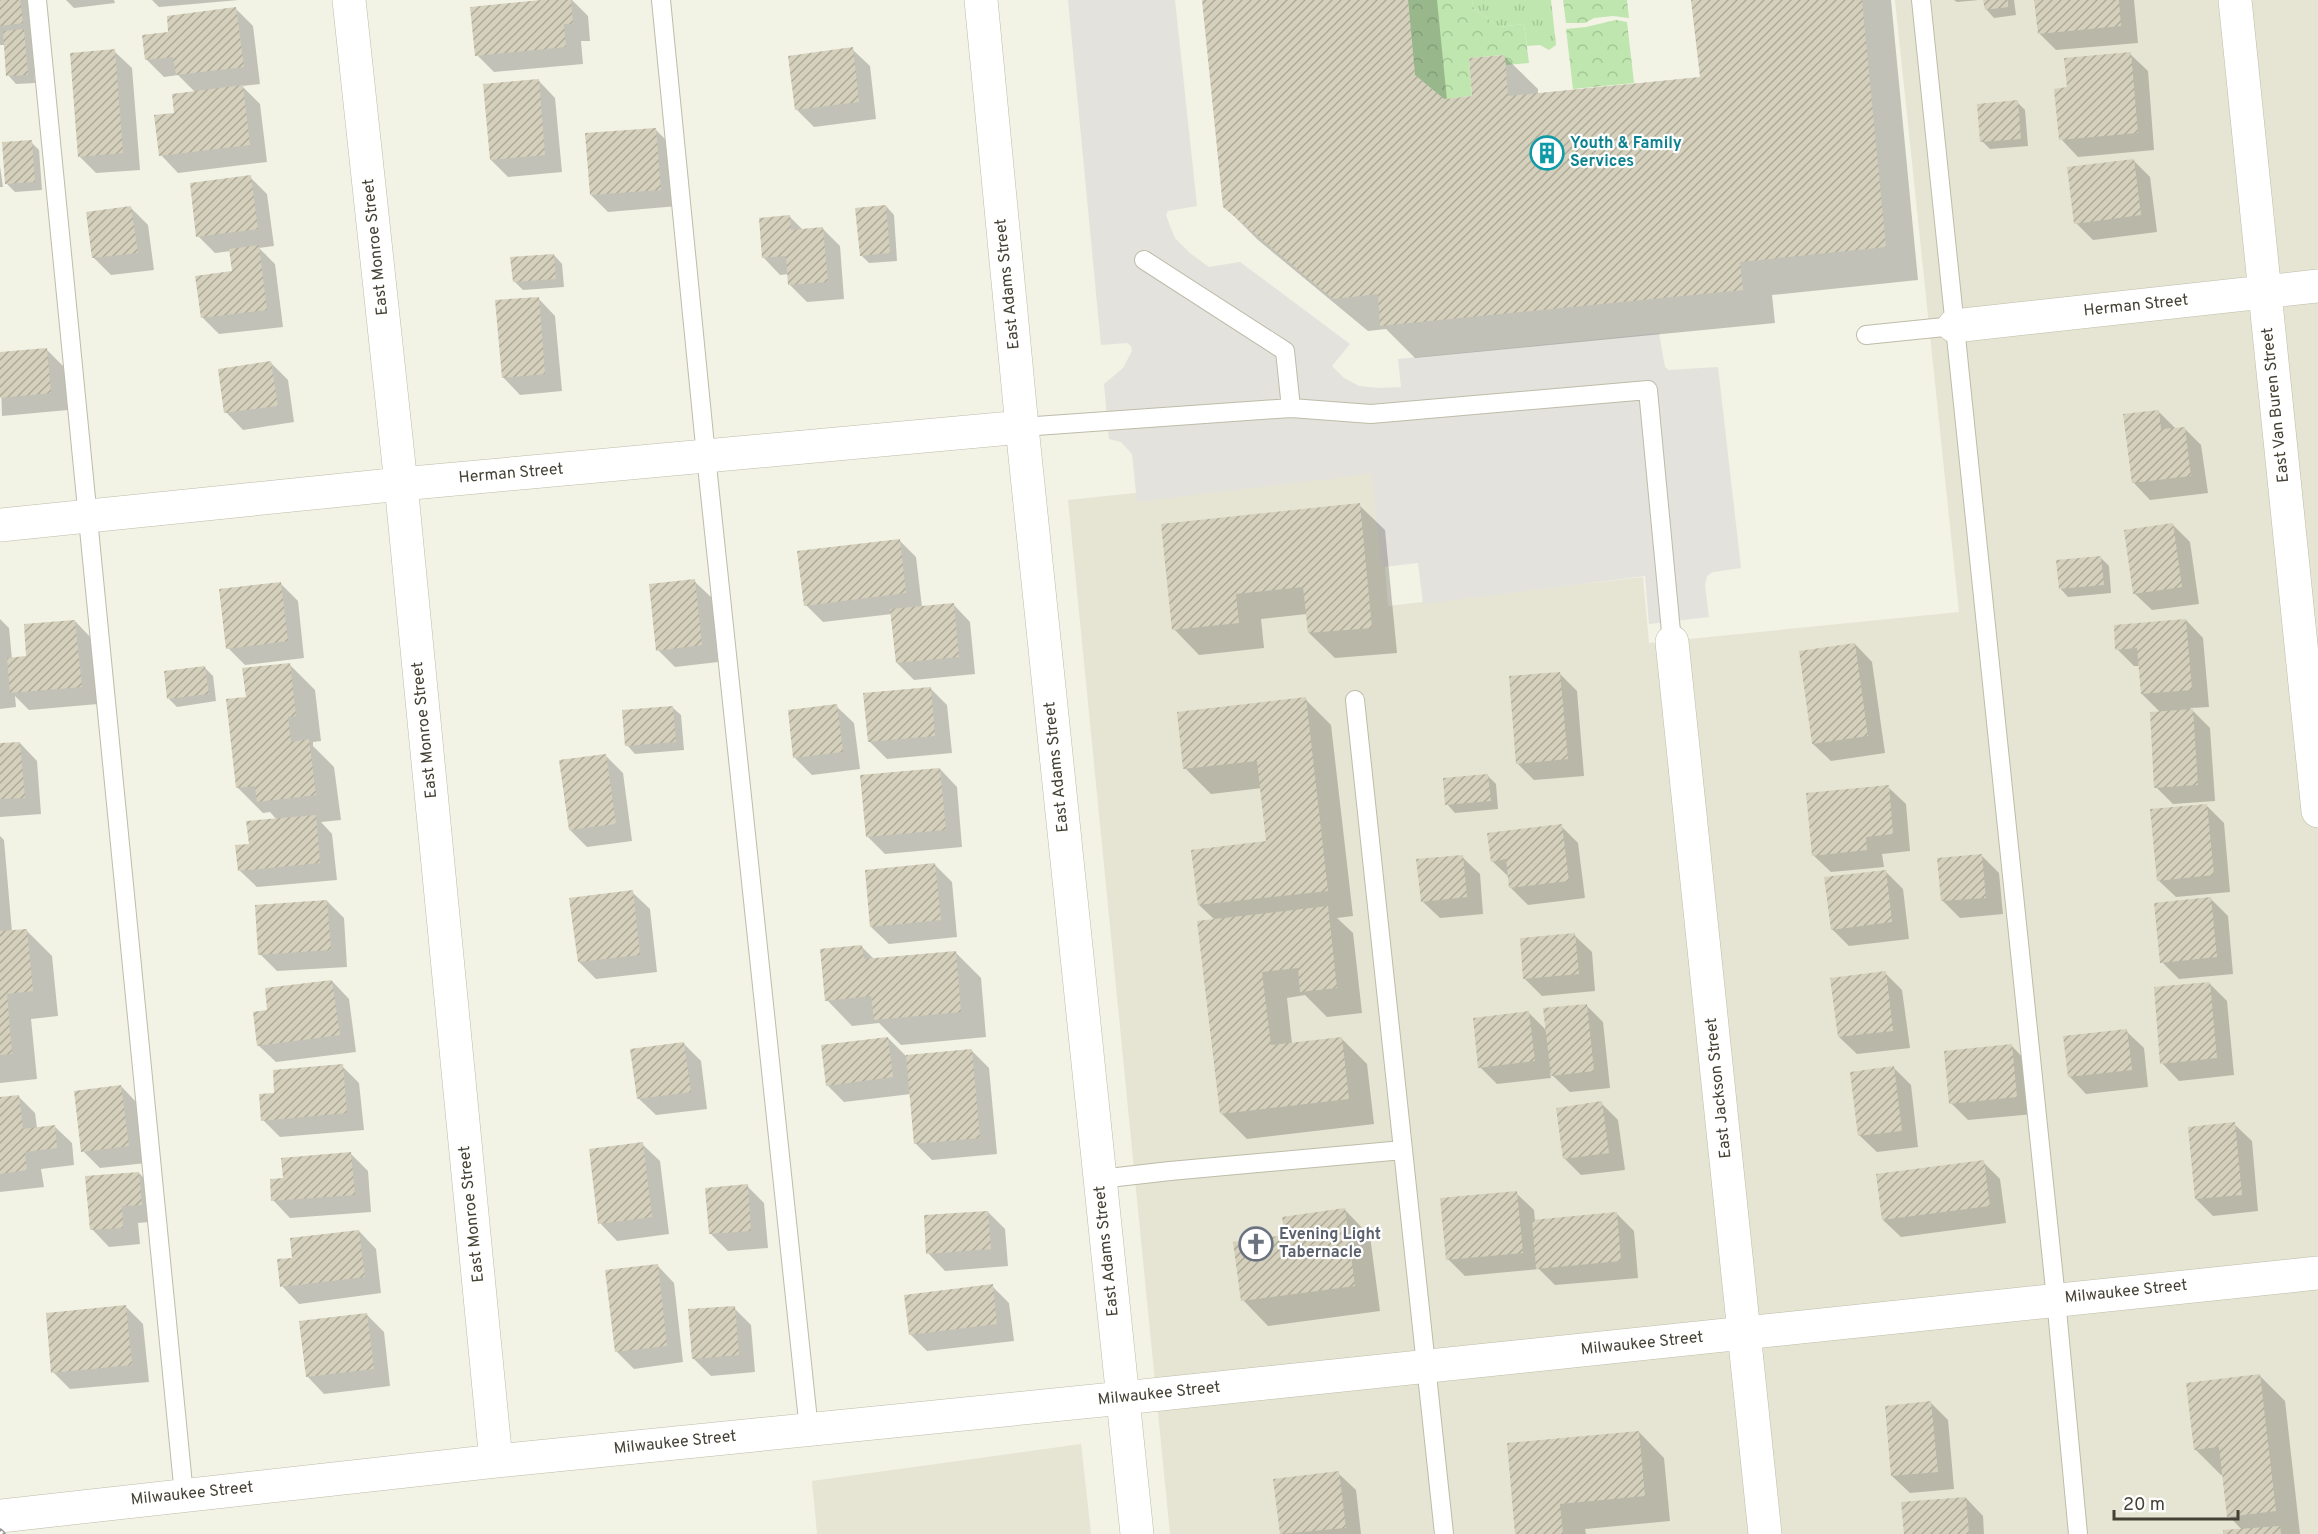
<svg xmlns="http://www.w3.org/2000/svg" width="2318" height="1534" viewBox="0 0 2318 1534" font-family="Overpass,sans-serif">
  <defs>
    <pattern id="grass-tufts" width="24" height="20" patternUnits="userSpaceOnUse" patternTransform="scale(1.5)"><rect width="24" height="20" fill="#bee6ae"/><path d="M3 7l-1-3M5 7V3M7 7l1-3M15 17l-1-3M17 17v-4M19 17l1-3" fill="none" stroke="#a5c696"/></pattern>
    <pattern id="park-crowns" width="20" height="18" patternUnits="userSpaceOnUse" patternTransform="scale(1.5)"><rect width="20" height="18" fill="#bee6ae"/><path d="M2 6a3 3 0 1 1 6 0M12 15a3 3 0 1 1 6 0" fill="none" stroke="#a5c696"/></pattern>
    <pattern id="building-hatch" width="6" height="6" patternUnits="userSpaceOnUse" patternTransform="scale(1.5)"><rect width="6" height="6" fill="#d4d0bb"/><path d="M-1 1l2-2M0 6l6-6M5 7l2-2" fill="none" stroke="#aeaa99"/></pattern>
  </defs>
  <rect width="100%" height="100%" fill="#f2f2e5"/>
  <path fill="#e6e5d3" d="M1895 0H2318V1534H1170L1068 500 1377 468 1388 606 1643 577 1649 643 1959 612Z
    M1081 1444 1091 1534H817L812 1481Z"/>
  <path fill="url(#grass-tufts)" d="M1472 0H1551L1556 45 1549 50 1540 45 1527 46 1524 24 1498 27 1473 7Z"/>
  <path fill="url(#park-crowns)" d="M1408 0H1472L1473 7 1498 27 1524 24 1529 63 1506 65 1504 55 1469 58 1472 96 1444 99 1415 75Z
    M1563 0H1627L1629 18 1613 16 1594 18 1585 23H1566Z
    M1616 20 1627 22 1634 83 1573 89 1566 29 1586 27Z"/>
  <path fill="#e3e2dd" d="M1068 0H1175L1197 206 1168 211 1166 215 1170 226 1175 238 1191 254 1209 267 1240 262 1350 344 1332 366 1344 378 1359 386 1378 388 1401 387 1398 359 1659 333 1665 367 1669 370 1718 367 1741 568 1713 572 1707 576 1705 586 1709 617 1649 624 1645 576 1423 604 1418 563 1382 567 1371 474 1137 502 1132 454 1121 442 1109 439 1104 384 1123 368 1132 351 1131 346 1127 343 1101 345Z"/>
  <path fill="#0003" d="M0 0H35L32 41 35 83 16 84 8 75 5 45H0Z
    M66 0H114L115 3 74 8Z
    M152 0H239L159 7Z
    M557 0H572L588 16 590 41H581L583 64 494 72 477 55Z
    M1204 0H1437L1447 100 1473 97 1504 56 1538 89V94L1701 78 1693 0H1891L1918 280 1772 295 1775 323 1415 358 1386 329 1368 331 1258 240 1225 207Z
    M1954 0H1979L1957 2Z
    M1985 0H2014L2016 15 1994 18 1986 9Z
    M2036 0H2134L2138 43 2056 50 2039 33Z
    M236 9 253 26 260 84 242 86 260 104 267 162 178 173 161 155 176 114 196 93 178 75 164 77 147 60 170 33Z
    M852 49 870 66 876 119 814 127 797 110Z
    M114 51 132 68 140 170 96 173 79 156Z
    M2130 54 2148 71 2154 150 2078 157 2061 139 2069 89Z
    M538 80 555 98 562 172 508 177 491 160Z
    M2017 102 2025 110 2028 146 1990 149 1982 141Z
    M655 129 673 147 678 206 608 212 591 195Z
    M31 142 39 150 42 190 15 192 7 184Z
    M2133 160 2150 177 2157 232 2093 240 2076 223Z
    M0 166 3 187H0Z
    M250 177 267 194 274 246 259 248 275 264 283 327 219 334 202 317 233 273 231 251 215 253 198 236Z
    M886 206 894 215 897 261 869 263 861 255Z
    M131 208 148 225 154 270 111 275 93 257Z
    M790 217 803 230 823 229 840 246 844 299 807 302 789 284V274L780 275 763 257Z
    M554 255 562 264 564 287 523 290 514 281Z
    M538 298 555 316 562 391 520 395 503 377Z
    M47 350 64 367 68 410 2 416 0 354Z
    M271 363 288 380 294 422 243 430 226 412Z
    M2158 411 2176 429 2184 428 2201 445 2208 493 2150 500 2133 482Z
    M1359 505 1385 530 1397 653 1335 658 1309 633 1307 614 1261 619 1264 648 1199 655 1174 629Z
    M2173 525 2190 542 2199 604 2152 610 2134 593Z
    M899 540 916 557 922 607 953 604 970 622 975 674 914 680 897 663 892 614 823 622 806 605Z
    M2101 558 2109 566 2111 593 2068 597 2060 588Z
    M694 581 712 598 718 662 675 667 658 650Z
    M280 583 298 601 304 658 245 665 228 648Z
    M0 619 9 628 12 659 28 657 75 621 92 639 98 704 29 710 15 696 16 707 0 709Z
    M2186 620 2203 638 2209 707 2190 708 2210 728 2215 801 2173 804 2156 787 2161 713 2142 694 2140 666H2134L2117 649Z
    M1855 644 1872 662 1885 753 1831 761 1813 744Z
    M289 664 315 690 321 741 313 742V746L334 767 341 820 321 822 332 834 337 880 257 887 239 870 251 846 277 820 270 812 263 813 237 787 248 698Z
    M205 668 213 676 216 701 177 707 169 699Z
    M1559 673 1577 691 1584 776 1534 780 1517 763Z
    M930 688 947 705 952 753 887 759 869 741Z
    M1305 699 1331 725 1353 916 1337 918 1353 933 1362 1013 1327 1017 1305 995 1287 998 1292 1044 1341 1038 1367 1064 1374 1124 1247 1139 1221 1113 1215 920 1199 905 1268 843 1262 788 1211 794 1185 768Z
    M836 706 854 723 860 769 812 775 795 758Z
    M672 707 681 715 684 750 635 754 627 745Z
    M20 743 37 761 41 814 0 817V745Z
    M606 756 623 773 632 841 587 847 570 830Z
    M940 769 957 787 962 847 885 854 867 836Z
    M1488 776 1496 784 1498 809 1455 813 1447 804Z
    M1888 787 1906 804 1910 851 1882 854 1884 867 1831 872 1813 855Z
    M2206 805 2224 823 2230 892 2176 897 2158 880Z
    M1561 826 1578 843 1585 898 1528 905 1511 888 1510 878 1492 861Z
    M0 836 4 840 12 932 27 931 52 956 58 1016 31 1019 37 1079 0 1083Z
    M1981 855 1999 873 2003 914 1960 918 1943 901Z
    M1462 857 1480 874 1483 914 1440 918 1422 901Z
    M935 865 952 882 957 937 889 944 871 927Z
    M1885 871 1903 889 1909 939 1849 946 1832 929Z
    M632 892 650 909 657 972 596 979 579 962Z
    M2211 899 2228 916 2233 974 2179 979 2162 962Z
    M327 901 344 918 347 967 277 971 260 954Z
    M1574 935 1592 952 1595 991 1542 996 1525 979Z
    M862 947 875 960 955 952 981 978 986 1037 901 1045 879 1023 852 1026 827 1000Z
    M1885 973 1902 990 1910 1048 1857 1054 1839 1037Z
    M332 981 349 999 356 1052 276 1062 258 1045 269 1011Z
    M2209 983 2227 1001 2234 1075 2179 1081 2162 1063Z
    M1586 1005 1603 1022 1610 1088 1570 1092 1550 1073 1551 1078 1497 1084 1480 1067 1529 1013 1548 1032Z
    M2126 1031 2144 1048 2148 1087 2086 1094 2069 1076Z
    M888 1038 906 1056 971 1050 989 1068 997 1154 932 1160 915 1143 911 1094 844 1102 827 1085Z
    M684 1044 701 1061 707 1109 656 1115 638 1098Z
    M2011 1045 2028 1063 2034 1114 1968 1120 1951 1103Z
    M342 1066 359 1083 364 1130 280 1137 263 1120 276 1094Z
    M1894 1068 1911 1085 1918 1147 1877 1152 1859 1135Z
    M121 1086 138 1104 146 1163 100 1168 83 1151Z
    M18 1096 35 1113 37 1128 54 1126 72 1143 74 1165 41 1169 44 1187 0 1192V1098Z
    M1601 1103 1618 1120 1625 1170 1581 1175 1564 1158Z
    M2234 1124 2252 1141 2258 1211 2213 1216 2196 1199Z
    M642 1144 660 1161 669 1234 617 1241 600 1223Z
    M351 1154 368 1171 371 1212 290 1218 273 1200 285 1179Z
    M1983 1162 2000 1179 2006 1223 1901 1237 1883 1220Z
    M139 1173 156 1190 159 1221 138 1223 140 1244 109 1247 92 1229Z
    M747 1186 764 1203 768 1248 728 1251 711 1234Z
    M1516 1193 1534 1210 1535 1221 1616 1213 1634 1231 1638 1278 1555 1285 1539 1269 1465 1276 1448 1259Z
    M1345 1210 1370 1236 1380 1311 1268 1326 1243 1300 1287 1236Z
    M988 1212 1005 1229 1008 1266 945 1271 928 1253Z
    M359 1231 376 1249 381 1293 299 1304 282 1286Z
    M657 1265 674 1283 683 1362 634 1369 616 1351Z
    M992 1286 1009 1303 1014 1341 927 1351 910 1334Z
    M126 1307 143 1324 149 1382 70 1389 53 1372Z
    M734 1308 751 1325 755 1372 711 1376 693 1358Z
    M367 1315 384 1332 390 1386 324 1394 307 1376Z
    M2260 1376 2285 1401 2300 1534H2225L2242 1530 2229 1516 2224 1475H2221L2195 1449Z
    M1931 1403 1948 1420 1954 1489 1910 1493 1892 1476Z
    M1639 1432 1664 1458 1670 1521 1585 1529 1586 1534H1517Z
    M1338 1473 1356 1490 1361 1534H1281L1274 1480Z
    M1966 1498 1983 1516 1984 1534H1905Z"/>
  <path fill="url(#building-hatch)" d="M0 0H20L23 23 0 26Z
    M541 0H571L573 24H564L566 47 475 56 470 7Z
    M1202 0H1408L1415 75 1444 99 1472 96 1469 58 1505 55 1508 96 1700 77 1691 0H1862L1886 247 1740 262 1743 290 1380 326 1378 294 1333 299 1223 207Z
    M1983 0H2008V7L1985 10Z
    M2034 0H2119L2121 26 2038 34Z
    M236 7 244 67 176 75 173 57 145 60 142 35 168 32 167 16Z
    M24 29 28 75 6 76 3 31Z
    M853 47 859 102 795 110 788 56Z
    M115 49 123 153 78 157 70 53Z
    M2131 52 2138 133 2059 140 2054 89 2067 87 2064 58Z
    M539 79 545 155 490 160 483 84Z
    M243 85 250 145 159 156 154 115 174 113 172 94Z
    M2018 100 2021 139 1980 142 1977 104Z
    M656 128 661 190 590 195 585 133Z
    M32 140 35 182 5 184 2 142Z
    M2134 159 2141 215 2074 224 2067 167Z
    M251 175 258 229 196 237 190 183Z
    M886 205 890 253 860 256 855 208Z
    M131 206 138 253 92 258 86 212Z
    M790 215 791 230 823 227 828 282 788 285 786 256 762 258 759 218Z
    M259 245 267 310 201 318 195 276 232 271 229 249Z
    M554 254 556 279 513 282 510 257Z
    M539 297 545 374 502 378 495 300Z
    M47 348 51 393 0 398V352Z
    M271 361 278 406 224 413 218 369Z
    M2159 410 2161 429 2185 427 2191 476 2132 483 2123 414Z
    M1360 503 1372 628 1308 633 1303 587 1236 594 1239 623 1172 630 1161 524Z
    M2173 523 2182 587 2133 594 2124 530Z
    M900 539 906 593 804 606 797 551Z
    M2101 556 2104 585 2059 589 2056 560Z
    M695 579 702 645 656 651 649 584Z
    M281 582 288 641 226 649 219 589Z
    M954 603 959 657 896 663 890 609Z
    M2186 619 2192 690 2141 694 2137 648 2115 650 2114 625Z
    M75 620 82 687 10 693 7 658 26 656 24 624Z
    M1855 643 1868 736 1812 744 1799 651Z
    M290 663 296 716 288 717 291 742 309 739 316 795 257 802 255 786 236 788 226 699 246 697 242 668Z
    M205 666 209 694 167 699 164 671Z
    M1560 672 1568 759 1516 764 1509 676Z
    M931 687 935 736 868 742 863 693Z
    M1306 697 1328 891 1198 905 1191 850 1266 841 1257 761 1183 769 1177 712Z
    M837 704 843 752 793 758 788 710Z
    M673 706 676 742 625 746 622 710Z
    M2193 709 2198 785 2154 788 2150 712Z
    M20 742 25 798 0 799V743Z
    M606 754 616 824 569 830 559 760Z
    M940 768 946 830 866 837 860 775Z
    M1488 774 1491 801 1445 805 1443 778Z
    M1889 785 1893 834 1866 837 1867 850 1812 856 1806 793Z
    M2207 804 2214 875 2157 881 2150 809Z
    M316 815 320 863 238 871 235 845 249 844 246 821Z
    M1562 824 1569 881 1509 888 1506 859 1491 862 1487 833Z
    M1982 854 1986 898 1941 901 1937 858Z
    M1463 855 1467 897 1421 902 1416 859Z
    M935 863 941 920 870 927 865 870Z
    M1886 870 1892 922 1831 930 1824 877Z
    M633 890 640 955 578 962 569 898Z
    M2211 897 2217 957 2160 963 2154 903Z
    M327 900 331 950 258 955 255 905Z
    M1328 906 1337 988 1300 992 1298 968 1262 972 1271 1045 1342 1037 1349 1099 1220 1114 1197 921Z
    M27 929 33 991 7 994 12 1054 0 1055V931Z
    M1575 933 1579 974 1523 979 1520 938Z
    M862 945 864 959 956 951 961 1012 874 1020 871 996 825 1001 820 949Z
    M1886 971 1893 1031 1838 1037 1830 978Z
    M332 980 340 1035 257 1046 253 1012 267 1010 265 988Z
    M2210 982 2217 1058 2160 1064 2154 987Z
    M1587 1004 1594 1071 1551 1076 1543 1008Z
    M1529 1011 1535 1061 1478 1068 1473 1018Z
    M2127 1029 2132 1070 2068 1077 2063 1036Z
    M888 1037 893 1077 826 1086 821 1045Z
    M684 1042 691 1092 637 1099 630 1049Z
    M2012 1044 2017 1097 1949 1104 1944 1051Z
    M972 1049 980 1138 914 1144 906 1055Z
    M343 1064 347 1113 261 1121 259 1094 274 1093 273 1070Z
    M1894 1066 1902 1131 1858 1136 1850 1072Z
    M121 1085 129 1146 81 1152 74 1091Z
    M19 1095 23 1129 55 1125 57 1148 25 1152 27 1170 0 1174V1097Z
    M1602 1101 1609 1153 1563 1159 1556 1108Z
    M2235 1122 2242 1195 2195 1199 2188 1127Z
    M643 1142 652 1217 598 1224 589 1149Z
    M351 1152 355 1195 271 1201 270 1179 283 1178 281 1158Z
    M1984 1160 1990 1206 1882 1220 1876 1174Z
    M139 1172 142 1205 122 1206 123 1228 90 1230 85 1176Z
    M748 1184 751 1231 709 1234 705 1188Z
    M1517 1191 1523 1253 1446 1260 1440 1198Z
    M1345 1208 1355 1286 1241 1301 1233 1242 1285 1235 1282 1217Z
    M988 1211 991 1249 926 1254 924 1215Z
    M1617 1212 1621 1261 1536 1269 1532 1220Z
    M359 1230 365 1277 280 1287 277 1259 292 1258 290 1238Z
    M658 1264 667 1346 615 1352 605 1270Z
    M993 1284 997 1324 909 1335 904 1295Z
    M126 1305 132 1365 51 1373 46 1313Z
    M735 1306 739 1355 692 1359 688 1309Z
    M367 1313 374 1369 306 1377 299 1321Z
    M2260 1374 2276 1511 2227 1517 2219 1447 2194 1450 2186 1383Z
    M1931 1401 1938 1472 1891 1476 1885 1406Z
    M1639 1431 1645 1496 1560 1504 1563 1534H1515L1507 1443Z
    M1339 1471 1346 1528 1280 1534 1273 1479Z
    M1966 1497 1969 1534H1904L1901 1502Z
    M2280 1526 2281 1534H2223V1530Z"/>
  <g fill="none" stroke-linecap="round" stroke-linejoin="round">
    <g stroke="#bebca8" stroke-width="20">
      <path id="service" d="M37 0 184 1495
        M661 0 706 456 809 1430
        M1921 0 2056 1299 2078 1534
        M1144 260 1285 351 1291 408
        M1866 335 1954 326
        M1022 427 1291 408 1371 414 1648 390 1672 642
        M1355 700 1444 1534
        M1100 1179 1170 1171 1403 1150"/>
    </g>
    <g stroke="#bebca8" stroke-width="34">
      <path id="minor" d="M349 0 401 484 496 1461
        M981 0 1022 427 1137 1534
        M2235 0 2318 811
        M1954 326 2318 286
        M0 525 401 484 1022 427
        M1672 642 1765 1534
        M0 1516 496 1461 1123 1398 2318 1273"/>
    </g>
    <use href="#service" stroke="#fff" stroke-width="18"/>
    <use href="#minor" stroke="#fff" stroke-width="33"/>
    <g stroke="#959595" stroke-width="7">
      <path id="rail" d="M0 1532 2 1534"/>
    </g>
    <use href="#rail" stroke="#fff" stroke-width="4.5" stroke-dasharray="14" stroke-linecap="butt"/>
  </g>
  <defs>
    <g id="building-ring" transform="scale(1.725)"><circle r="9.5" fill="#fff" stroke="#0f9aa8" stroke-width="1.5"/><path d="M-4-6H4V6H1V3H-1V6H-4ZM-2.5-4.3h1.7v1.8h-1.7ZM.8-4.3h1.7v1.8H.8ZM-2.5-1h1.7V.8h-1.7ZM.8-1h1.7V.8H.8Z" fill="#0f9aa8"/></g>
    <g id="church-ring" transform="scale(1.725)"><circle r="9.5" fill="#fff" stroke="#6b7280" stroke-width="1.5"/><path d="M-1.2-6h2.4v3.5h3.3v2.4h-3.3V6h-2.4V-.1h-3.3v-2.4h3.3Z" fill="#6b7280"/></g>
  </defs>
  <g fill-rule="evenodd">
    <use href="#building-ring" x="1547" y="153"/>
    <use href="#church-ring" x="1256" y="1244"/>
  </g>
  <g text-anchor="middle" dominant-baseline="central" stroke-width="4.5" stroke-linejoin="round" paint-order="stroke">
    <g font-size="16" font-weight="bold" fill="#0d838f" stroke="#fff" text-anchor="start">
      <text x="1570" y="144">Youth &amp; Family<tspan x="1570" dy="18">Services</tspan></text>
    </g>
    <g font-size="16" fill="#454235" stroke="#fff">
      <text transform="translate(376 247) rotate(-96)">East Monroe Street</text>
      <text transform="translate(1008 284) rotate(-96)">East Adams Street</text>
      <text transform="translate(2136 306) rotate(-6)">Herman Street</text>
      <text transform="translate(2276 405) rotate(-96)">East Van Buren Street</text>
      <text transform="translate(511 474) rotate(-5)">Herman Street</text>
      <text transform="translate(425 730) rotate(-96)">East Monroe Street</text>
      <text transform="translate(1057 767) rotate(-96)">East Adams Street</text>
      <text transform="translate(1719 1088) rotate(-96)">East Jackson Street</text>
      <text transform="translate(472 1214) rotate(-96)">East Monroe Street</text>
      <text transform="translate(1107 1251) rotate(-96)">East Adams Street</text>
      <text transform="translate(2126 1292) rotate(-6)">Milwaukee Street</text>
      <text transform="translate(1642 1344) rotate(-6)">Milwaukee Street</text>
      <text transform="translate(1159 1394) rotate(-6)">Milwaukee Street</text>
      <text transform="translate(675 1443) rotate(-6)">Milwaukee Street</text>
      <text transform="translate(192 1494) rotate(-6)">Milwaukee Street</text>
    </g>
    <g font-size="16" font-weight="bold" fill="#5b616d" stroke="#fff" text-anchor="start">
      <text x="1279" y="1235">Evening Light<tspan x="1279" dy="18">Tabernacle</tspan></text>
    </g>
  </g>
  <path d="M2114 1510v9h124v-9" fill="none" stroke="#454235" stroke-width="3"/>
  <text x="2123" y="1510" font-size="18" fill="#454235" stroke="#ffffff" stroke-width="4.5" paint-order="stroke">20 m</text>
</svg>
